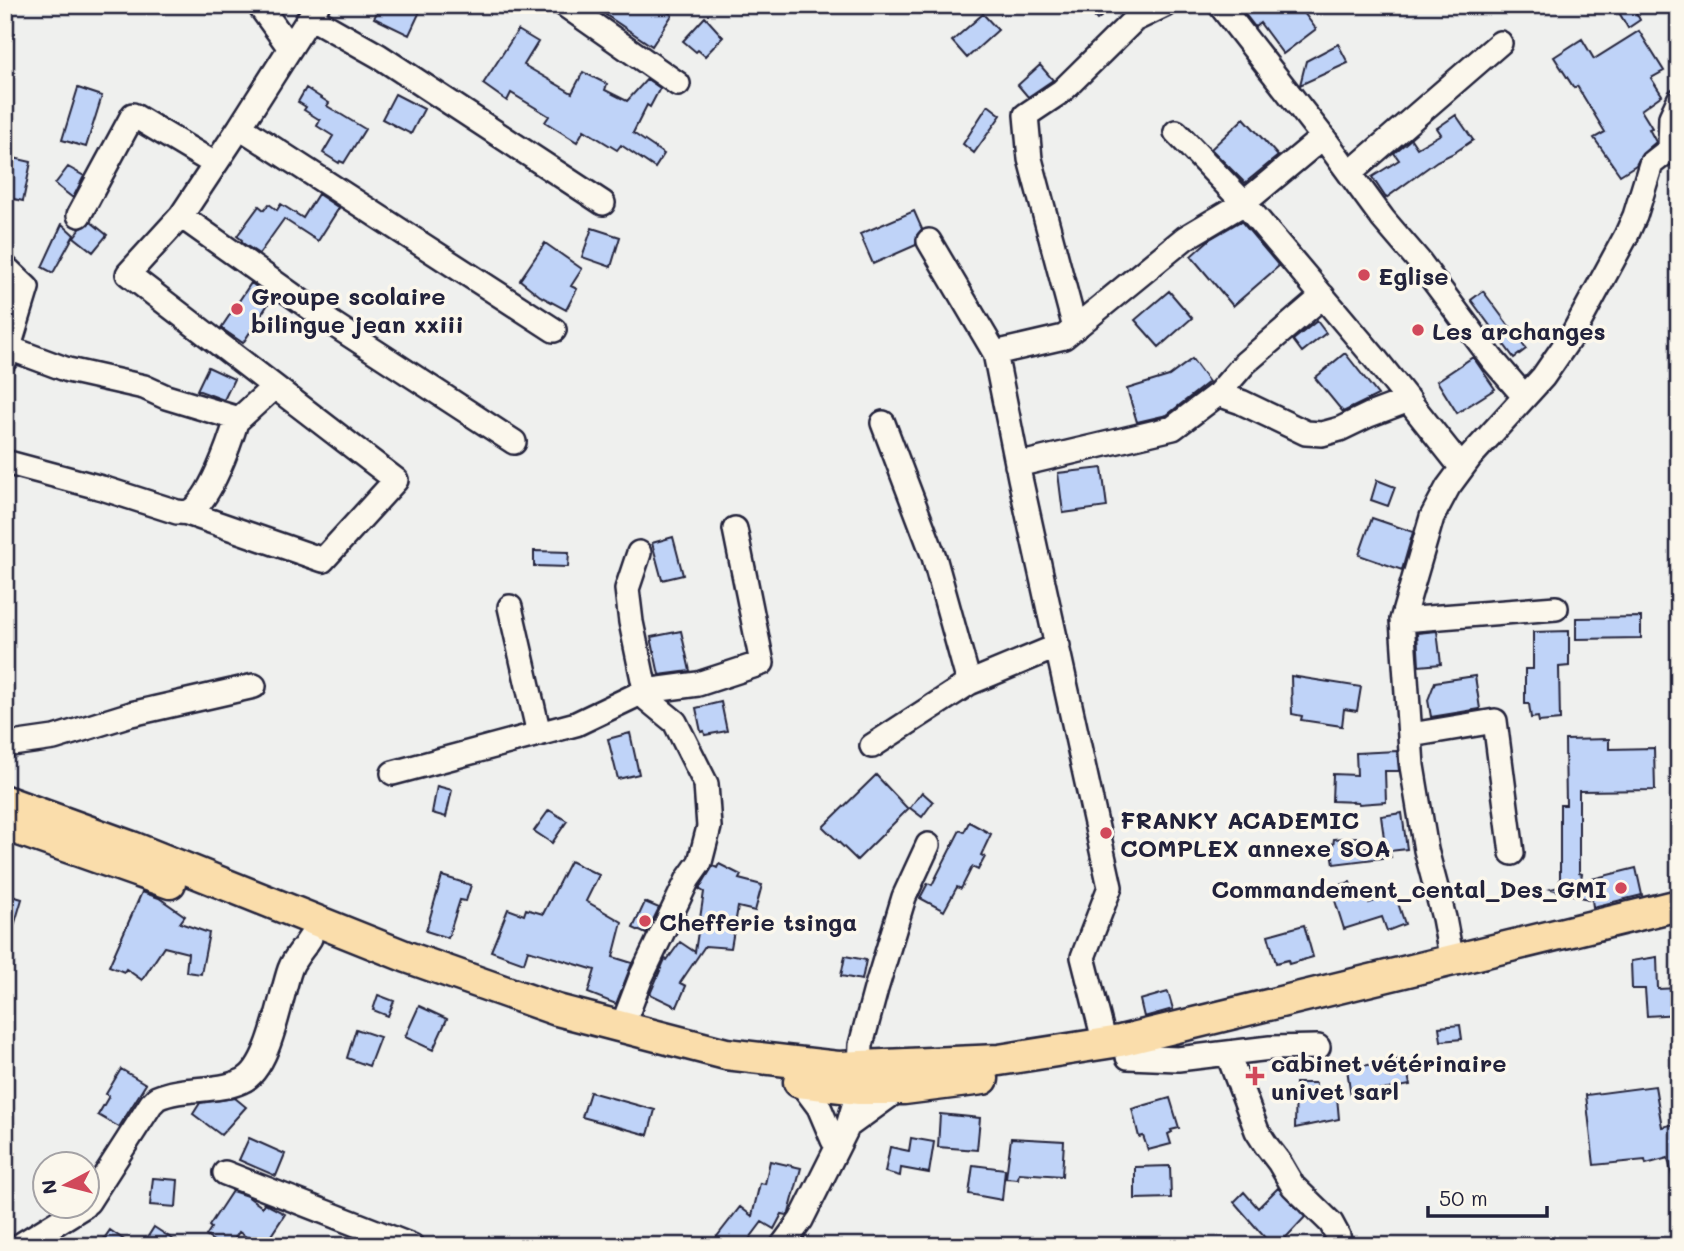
<svg xmlns="http://www.w3.org/2000/svg" width="1684" height="1251" viewBox="0 0 1684 1251" font-family="Mali,sans-serif">
  <rect width="100%" height="100%" fill="#eff0ee"/>
  <filter id="ink" filterUnits="userSpaceOnUse"><feTurbulence type="fractalNoise" baseFrequency=".0143" numOctaves="2"/><feDisplacementMap in="SourceGraphic" scale="14" xChannelSelector="R" yChannelSelector="G"/><feConvolveMatrix kernelMatrix="1 2 1 2 8 2 1 2 1" color-interpolation-filters="sRGB"/></filter>
  <g filter="url(#ink)">
    <path fill="#bfd3f8" stroke="#22223b" stroke-width="2" d="M381 5H423L409 35 374 18Z
      M613 5H657L672 15 652 46 606 15Z
      M1083 5H1116L1097 20Z
      M1238 5H1298L1316 29 1283 54 1260 23 1255 27Z
      M1624 5H1632L1640 20 1628 28 1617 9Z
      M983 14 998 30 967 58 952 41Z
      M705 17 723 37 705 56 698 50 696 52 683 41Z
      M518 30 538 42 524 65 572 93 583 72 607 84 605 90 627 101 647 79 660 88 650 107 647 105 633 133 664 154 655 168 621 145 617 150 584 130 577 142 545 122 549 116 511 93 507 101 483 84Z
      M1639 31 1664 71 1651 78 1662 95 1641 110 1652 128 1649 129 1656 142 1642 154 1636 165 1620 175 1594 138 1605 132 1577 86 1574 88 1554 57 1582 39 1594 59Z
      M1338 44 1348 63 1300 85 1306 61Z
      M1040 65 1053 80 1028 97 1018 85Z
      M78 88 102 96 86 147 62 140Z
      M306 88 329 103 327 106 365 129 344 163 340 161 339 163 323 153 333 136 317 126 320 120 304 110 306 107 298 102Z
      M395 94 424 109 411 134 382 119Z
      M988 105 1001 115 974 153 963 144Z
      M1456 115 1473 140 1454 153 1437 161 1386 198 1372 177 1399 160 1394 153 1411 139 1417 148 1441 134 1437 128Z
      M1244 118 1278 156 1245 183 1211 149Z
      M5 156 31 162 23 201 5 197Z
      M68 167 84 176 73 198 55 184Z
      M318 194 339 208 318 241 284 219 259 254 241 242 242 240 237 236 259 206 264 210 269 204 277 210 281 204 303 218Z
      M914 211 922 229 917 235 916 245 873 264 860 234Z
      M1241 221 1279 266 1233 306 1191 256 1210 239Z
      M91 222 107 235 93 252 74 237 80 229Z
      M62 224 74 235 53 273 42 267Z
      M592 228 620 237 611 267 582 257Z
      M545 243 582 269 571 286 577 289 566 310 540 296 520 280Z
      M251 283 272 298 243 343 221 328Z
      M1169 291 1192 318 1159 347 1135 320Z
      M1483 291 1526 349 1514 358 1471 300Z
      M1317 321 1326 333 1302 352 1293 340Z
      M1345 353 1378 395 1343 412 1315 378Z
      M1473 357 1495 389 1457 413 1437 381Z
      M1192 359 1209 382 1167 415 1137 422 1127 389 1169 376Z
      M208 367 234 379 224 400 197 390Z
      M1102 468 1107 507 1063 513 1058 473Z
      M1377 480 1395 487 1388 506 1371 500Z
      M1372 518 1413 532 1402 570 1359 555Z
      M673 537 683 575 662 580 652 543Z
      M534 551 569 552 568 567 534 566Z
      M1641 617V638L1576 639V618Z
      M681 631 690 671 659 675 651 637Z
      M1437 631 1441 664 1419 666 1417 633Z
      M1569 631V666L1559 667 1560 720 1539 722 1538 717 1531 718 1529 704H1525V669H1533V632Z
      M1291 676 1361 687 1357 711 1344 709 1342 726 1301 720 1302 716 1292 714Z
      M1475 676 1480 709 1431 717 1428 700 1435 682Z
      M721 702 727 731 705 735 704 731 701 732 696 708Z
      M630 733 639 774 618 779 608 739Z
      M1609 739V749L1654 748 1655 790 1579 791V873L1582 874 1580 882 1636 868 1642 895 1593 907 1592 900 1551 889 1559 887 1560 879V805H1566L1565 740Z
      M1397 751 1399 771H1385L1386 802 1359 804 1358 802 1332 801 1333 774 1357 775 1356 753Z
      M876 775 908 809 857 860 823 827Z
      M437 786 452 790 446 817 432 813Z
      M922 792 933 802 922 817 910 808Z
      M549 810 567 821 552 843 534 831Z
      M1402 813 1407 849 1389 851 1391 857 1334 864 1332 851 1334 839 1356 837 1358 848 1385 845 1381 816Z
      M969 822 991 834 981 855 985 857 978 870 972 867 961 889 957 887 944 911 920 898 928 883 932 885 960 830 964 832Z
      M570 861 599 875 586 901 622 922 613 957 632 963 616 1004 588 993 595 970 528 950 524 963 491 951 508 909 524 915 526 909 543 914Z
      M719 864 741 875 739 879 762 885 755 911 738 907 731 948 705 946 680 983 686 986 677 1007 650 994 665 959 667 960 680 942 695 952 704 892 699 889 713 866 717 868Z
      M442 876 471 885 466 901 460 900 448 938 426 931Z
      M1350 882 1354 894 1364 890 1369 903 1395 894 1405 924 1387 931 1382 917 1344 929 1331 888Z
      M142 892 159 898 185 916 180 923 209 933 201 974 186 972 188 953 164 947 142 980 126 969 124 972 109 966Z
      M5 894 22 899 9 943H5Z
      M645 902 659 908 646 934 633 928Z
      M1304 925 1313 957 1289 964 1288 960 1276 963 1268 935Z
      M845 956 866 960 862 980 841 976Z
      M1657 957 1658 989 1679 988V1014L1647 1016 1645 989H1632L1631 961Z
      M1168 992 1173 1009 1144 1017 1140 1000Z
      M378 995 394 1001 388 1016 373 1010Z
      M419 1006 447 1019 433 1050 405 1037Z
      M1460 1025 1462 1039 1441 1041 1439 1027Z
      M356 1029 380 1037 369 1066 347 1058Z
      M1405 1058 1410 1085 1351 1096 1347 1069Z
      M121 1069 146 1084 119 1127 98 1115 109 1096 106 1094Z
      M1296 1083H1316L1315 1100 1337 1097 1339 1119 1295 1128Z
      M1655 1086 1662 1127 1679 1123V1184L1674 1185 1668 1158 1646 1164 1645 1160 1594 1165 1586 1095Z
      M590 1092 655 1110 648 1135 582 1117Z
      M235 1098 246 1107 221 1135 193 1114 200 1103Z
      M1170 1098 1179 1128 1171 1130 1172 1132 1168 1134 1171 1144 1148 1150 1143 1136 1139 1137 1132 1109Z
      M940 1114 980 1118 977 1150 938 1147Z
      M249 1138 285 1154 276 1176 239 1160Z
      M911 1138 934 1142 929 1173 901 1168 900 1176 885 1172 890 1147 909 1151Z
      M1011 1138 1064 1141 1062 1176 1019 1173 1018 1179 1006 1178Z
      M770 1161 801 1168 789 1213 787 1215 782 1214 774 1229 762 1222 744 1246H724L715 1239 740 1207 752 1216 760 1183 765 1184Z
      M973 1165 1005 1169 1002 1200 969 1194Z
      M1170 1166 1171 1198 1135 1199V1167Z
      M153 1178 178 1180 176 1207 150 1205Z
      M1278 1188 1305 1217 1278 1246H1272L1234 1202 1244 1192 1258 1208Z
      M232 1191 247 1196 262 1207 264 1203 285 1214 264 1246H259L239 1232 230 1246H221L206 1236 211 1228 209 1226Z
      M154 1227 183 1246H142Z
      M110 1230 133 1246H99Z"/>
    <g fill="none" stroke-linecap="round" stroke-linejoin="round">
      <g stroke="#22223b" stroke-width="28">
        <path id="minor" d="M259 5 290 48
          M565 5 678 84
          M1220 5 1323 137 1383 219 1419 261 1492 359 1524 396
          M310 17 379 56 603 203
          M240 127 317 6
          M1176 132 1244 203 1323 137
          M1350 173 1500 43
          M79 215 133 115 215 164
          M181 216 333 324 514 442
          M929 241 995 353 1020 478 1110 887 1083 957 1105 1044
          M5 267 27 288 5 360
          M1075 328 1030 159 1026 115 1062 91 1134 20 1165 5
          M9 348 68 370 144 387 166 397 239 419 274 387
          M995 353 1064 337 1185 238 1244 203 1374 357 1462 468
          M1218 394 1241 402 1306 433 1322 434 1340 429 1369 415 1409 400
          M883 423 934 557 969 683
          M5 462 102 488 177 512C179 512 185 513 188 512 209 505 231 439 237 419
          M1017 465 1173 428 1218 394 1245 363 1323 296
          M187 513 323 560 396 480 128 274 181 216 240 127 554 330
          M510 607 539 734
          M1402 620 1556 608
          M1411 735 1495 721 1512 853
          M5 745 54 738 131 714 254 686
          M872 746 969 683 1058 646
          M393 773 576 724 645 691 698 684 762 663 735 529
          M1452 961 1444 918 1426 850 1412 766 1402 620 1432 517 1448 487 1471 456 1543 377 1574 332 1626 236 1635 216 1651 164 1670 149 1671 117 1679 100
          M622 1027 641 977 688 879 700 862 709 827 706 784 675 722 647 699 631 622 627 589 639 553
          M1228 1054 1257 1131 1266 1145 1279 1162 1293 1186 1331 1223 1338 1236 1340 1246
          M1128 1057 1178 1059 1270 1048 1318 1047
          M801 1083 819 1107 833 1140
          M848 1126 899 1089
          M225 1173 412 1246
          M88 1202 151 1104 157 1098C183 1086 216 1093 242 1081 270 1069 280 997 290 969 294 958 304 948 310 938
          M19 1246 84 1206
          M782 1246 801 1220 848 1126 859 1089 861 1045 876 989 904 897 928 845"/>
      </g>
      <g stroke="#22223b" stroke-width="35">
        <path id="major" d="M5 801 132 847 407 957 557 1010 726 1054 838 1067 999 1060 1120 1041 1679 905
          M5 825 170 883
          M799 1082 859 1089H904L983 1079"/>
      </g>
      <use href="#minor" stroke="#fbf7ec" stroke-width="23"/>
      <use href="#major" stroke="#faddab" stroke-width="30"/>
    </g>
  </g>
  <g fill="#d1495b" stroke="#fbf7ec" stroke-width="2.5">
    <circle cx="1364" cy="275" r="7"/>
    <circle cx="237" cy="309" r="7"/>
    <circle cx="1418" cy="330" r="7"/>
    <circle cx="1106" cy="833" r="7"/>
    <circle cx="1621" cy="888" r="7"/>
    <circle cx="645" cy="921" r="7"/>
    <path d="M1251.5 1065.5h7v7h7v7h-7v7h-7v-7h-7v-7h7z"/>
  </g>
  <g text-anchor="middle" dominant-baseline="central" stroke-width="7" stroke-linejoin="round" paint-order="stroke">
    <g font-size="24" font-weight="bold" fill="#22223b" stroke="#fbf7ec" text-anchor="start">
      <text x="1378" y="275">Eglise</text>
      <text x="251" y="295">Groupe scolaire<tspan x="251" dy="28">bilingue jean xxiii</tspan></text>
      <text x="1432" y="330">Les archanges</text>
      <text x="1120" y="819">FRANKY ACADEMIC<tspan x="1120" dy="28">COMPLEX annexe SOA</tspan></text>
      <text x="1607" y="888" text-anchor="end">Commandement_cental_Des_GMI</text>
      <text x="659" y="921">Chefferie tsinga</text>
      <text x="1271" y="1062">cabinet vétérinaire<tspan x="1271" dy="28">univet sarl</tspan></text>
    </g>
  </g>
  <rect width="1684" height="1251" fill="none" stroke="#fbf7ec" stroke-width="28"/>
  <rect x="14" y="14" width="1656" height="1223" fill="none" stroke="#22223b" stroke-width="2.5" filter="url(#ink)"/>
  <g transform="translate(66 1185) rotate(263)"><circle r="33" fill="#fbf7ec" stroke="#a4a2a5" stroke-width="2"/>
  <path d="M0-5L12 26L0 18L-12 26Z" fill="#d1495b"/>
  <text y="-10" font-size="19" font-weight="bold" text-anchor="middle" fill="#22223b">N</text>
  </g>
  <path d="M1428 1206v10h119v-10" fill="none" stroke="#22223b" stroke-width="3.5"/>
  <text x="1439" y="1206" font-size="21" fill="#22223b" stroke="#fbf7ec" stroke-width="5" paint-order="stroke">50 m</text>
</svg>
